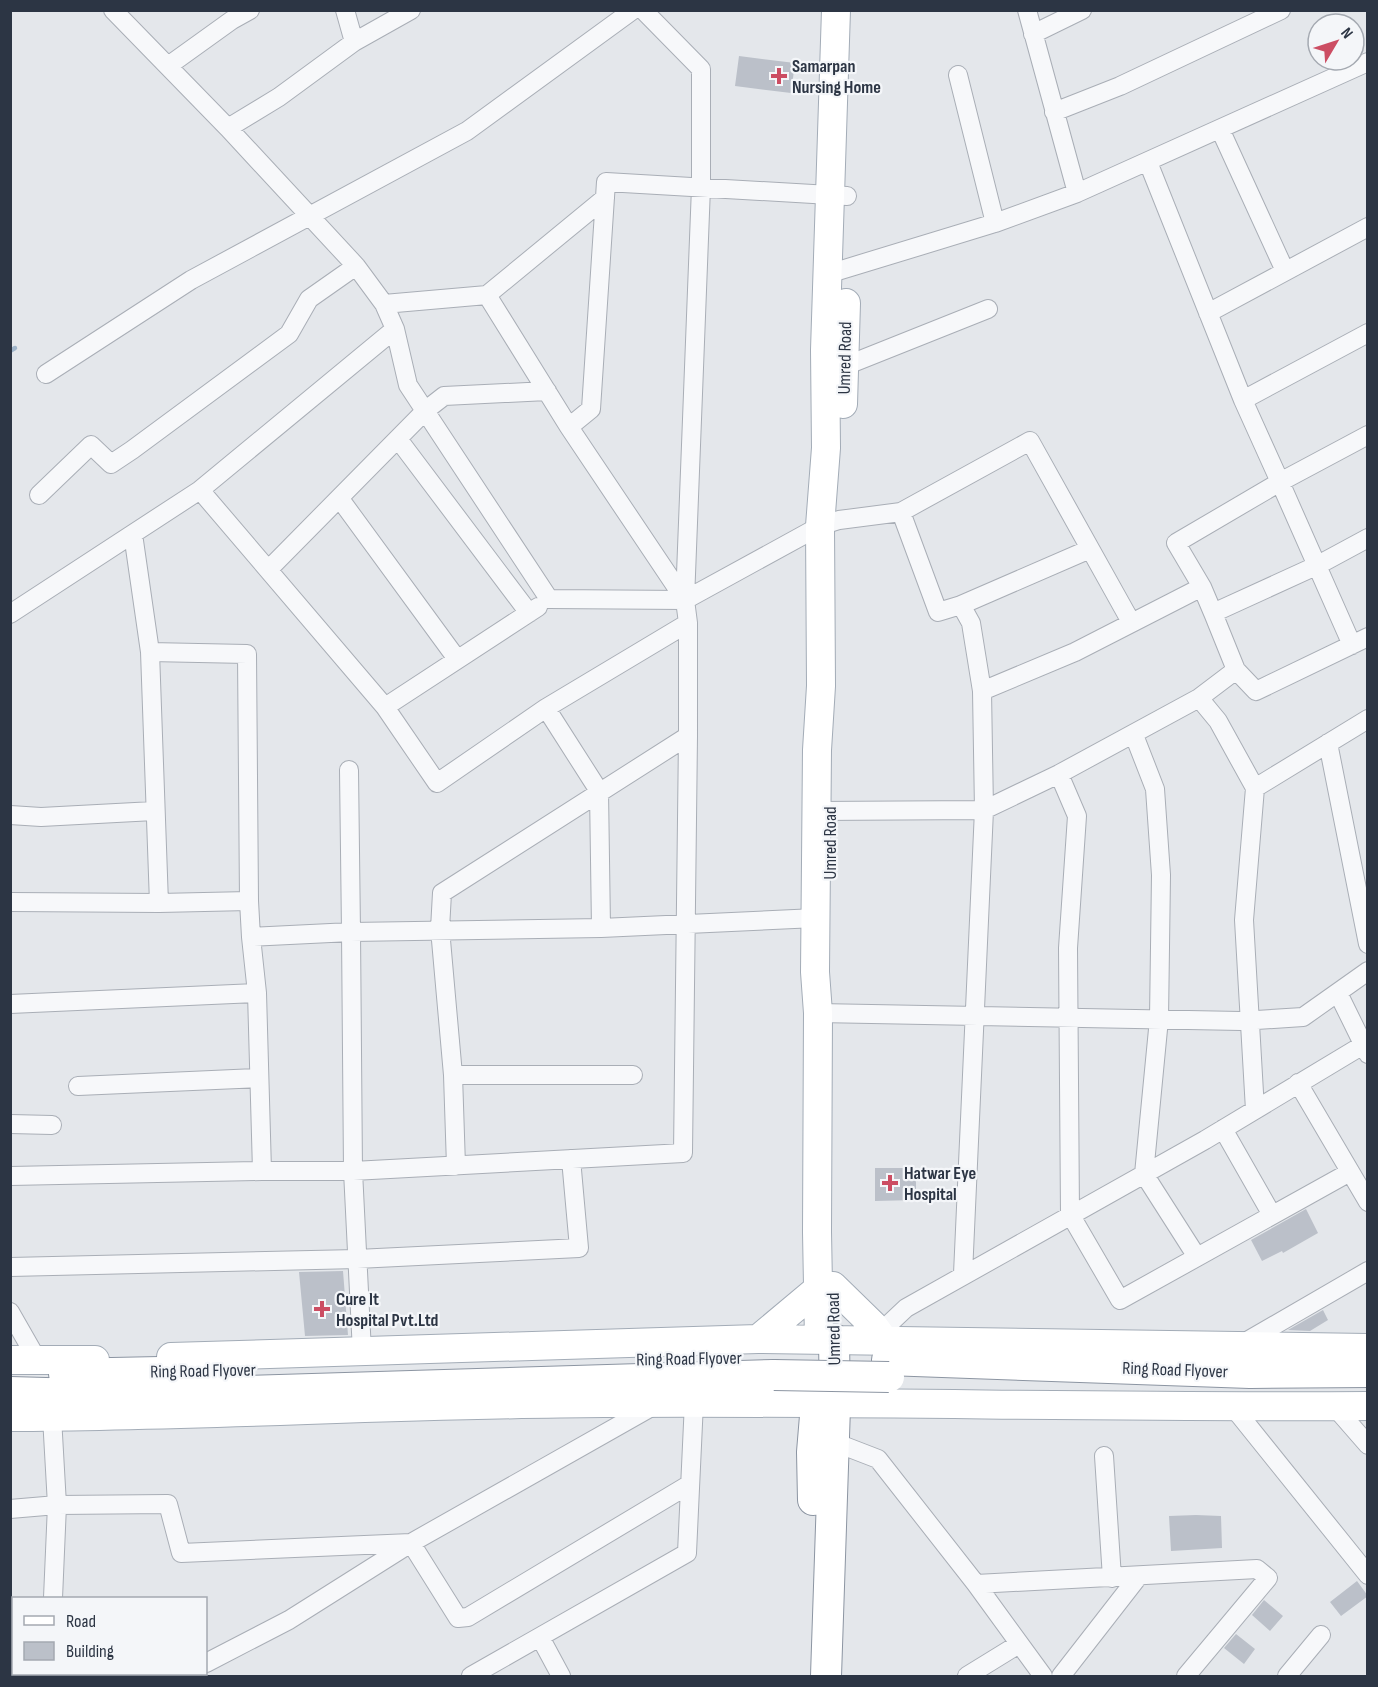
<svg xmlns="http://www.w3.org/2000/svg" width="1378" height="1687" viewBox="0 0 1378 1687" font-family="'Sofia Sans Condensed',sans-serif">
  <rect width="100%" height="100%" fill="#e4e7eb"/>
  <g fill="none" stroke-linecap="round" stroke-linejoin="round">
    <path stroke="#a0b5ca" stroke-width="4.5" d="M10 351 15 348"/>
  </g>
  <path fill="#bbc0c9" d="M739 56 795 63 791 93 735 86Z
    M875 1168H916V1200L875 1201Z
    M1306 1209 1318 1233 1283 1253 1282 1251 1262 1261 1251 1240Z
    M343 1271 348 1335 305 1336 299 1272Z
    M1323 1310 1328 1320 1310 1331 1288 1330Z
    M1196 1515 1221 1516 1222 1548 1171 1551 1169 1516Z
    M1357 1581 1368 1596 1341 1616 1330 1602Z
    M1264 1600 1283 1616 1270 1631 1252 1615Z
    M1236 1634 1255 1649 1244 1664 1224 1648Z"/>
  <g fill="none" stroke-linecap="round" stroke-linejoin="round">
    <g stroke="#a9aeb6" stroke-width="20">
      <path id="minor" d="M113 10 228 128 356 266 384 304 395 329 408 385 549 599 685 600 820 526 839 520 901 512 1030 441 1131 622
        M1027 10 1077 193 1368 62
        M1033 34 1082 10
        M354 42 411 10
        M168 66 232 20 250 10
        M958 75 995 223
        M1054 112 1120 86 1281 10
        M228 128 279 97 354 42 345 10
        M1220 129 1285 271
        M1148 162 1243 400 1280 482 1368 435
        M828 274 995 223 1077 193
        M384 304 487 295
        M1208 313 1368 227
        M395 329 200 490 385 707 437 783 546 708 688 623
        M845 366 988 309
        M46 374 191 280 467 131 633 10
        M1243 400 1368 333
        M569 427 487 295 605 198
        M398 439 529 613
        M39 495 91 445 111 464 132 450 289 334 309 299 356 266
        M340 499 457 659
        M901 512 938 612 961 605 971 623 982 691
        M133 534 150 652 159 903 249 901 251 937 351 932 349 770
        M269 569 426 410 444 396 547 391
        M1202 587 1176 543 1280 482 1352 645
        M685 600 569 427 591 409 606 182 847 196
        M961 605 1090 549
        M10 614 200 490
        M150 652 247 654 249 901
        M1236 670 1256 691 1368 637
        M1199 698 1236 670 1213 613
        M385 707 538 607
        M546 708 599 791 601 928
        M1134 735 1155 789 1161 875 1159 1019 1144 1174 1197 1257
        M1328 743 1368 944
        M1059 774 1077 816 1068 948 1070 1214 1120 1300 1350 1172
        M817 811 984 810 1059 774 1199 698 1218 721 1255 788 1368 719
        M10 815 41 817 154 811
        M10 902 159 903
        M251 937 257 993 262 1171H353L351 932 601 928 816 918
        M1338 993 1368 1054
        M10 1004 257 993
        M818 1013 1241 1021 1303 1017 1368 971
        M453 1075H633
        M1298 1083 1368 1202
        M78 1086 259 1078
        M1255 1110 1244 920 1255 788
        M10 1124 52 1125
        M1223 1129 1272 1215
        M456 1166 453 1075 440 929 442 893 688 736
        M10 1176 262 1171
        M10 1267 357 1259 579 1248 571 1159
        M963 1274 984 810 982 691 1075 652 1202 587 1213 613 1318 565 1368 538
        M10 1312 38 1361
        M1242 1344 1368 1271
        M885 1347 889 1324 906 1308 1205 1140 1368 1042
        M362 1352 353 1171 683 1153 688 736V623L685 600 701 187V69L643 10
        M1334 1406 1368 1445
        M1233 1407 1368 1575
        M52 1417 57 1505 53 1598
        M834 1442 878 1459 976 1584 1043 1676
        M1104 1456 1112 1578
        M10 1509 57 1505 168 1504 181 1553 411 1543 458 1618 468 1617 690 1484
        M976 1584 1257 1569 1268 1578 1186 1676
        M540 1637 561 1676
        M206 1663 289 1620 411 1543 655 1405
        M71 1674 73 1676
        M181 1676 186 1674
        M471 1676 687 1553 694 1402
        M967 1676 1019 1644
        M1061 1676 1138 1577
        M1287 1676 1321 1635"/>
    </g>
    <g stroke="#a3acb7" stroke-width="30">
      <path id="primary" d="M843 404 846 303
        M833 1286 873 1325 884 1340
        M758 1339 819 1288
        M819 1339 817 1232 818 1013 815 972 817 750 821 686 820 526 826 448 825 350 836 10
        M171 1357 758 1339 1368 1348
        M10 1360H95
        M10 1417C208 1416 406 1404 604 1403 858 1401 1113 1408 1368 1406"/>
    </g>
    <g stroke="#8c95a2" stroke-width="32">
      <path id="trunk" d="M887 1360 1250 1373 1368 1372
        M64 1374 208 1371
        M10 1392 116 1395 774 1375
        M813 1500 812 1452 816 1404
        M826 1676 835 1407 834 1339"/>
    </g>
    <use href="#minor" stroke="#f7f8fa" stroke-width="18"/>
    <use href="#primary" stroke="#fff" stroke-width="28"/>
    <use href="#trunk" stroke="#fff" stroke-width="30"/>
    <g stroke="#8c95a2" stroke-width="32" stroke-linecap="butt">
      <path id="trunk-bridge" d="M774 1375 889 1377"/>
    </g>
    <use href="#trunk-bridge" stroke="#fff" stroke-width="30"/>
  </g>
  <g fill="#cc4d63" stroke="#f4f6f9" stroke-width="2">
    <path d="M776 67h6v6h6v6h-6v6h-6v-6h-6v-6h6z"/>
    <path d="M887 1174h6v6h6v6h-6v6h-6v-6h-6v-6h6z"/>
    <path d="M319 1300h6v6h6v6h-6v6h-6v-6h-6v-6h6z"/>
  </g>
  <g text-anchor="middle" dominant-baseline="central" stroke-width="4.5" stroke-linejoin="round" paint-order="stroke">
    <g font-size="18" font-weight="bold" fill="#2c3544" stroke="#f4f6f9" text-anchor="start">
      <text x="792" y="66">Samarpan<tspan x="792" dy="21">Nursing Home</tspan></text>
      <text x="904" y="1173">Hatwar Eye<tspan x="904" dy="21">Hospital</tspan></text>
      <text x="336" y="1299">Cure It<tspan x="336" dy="21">Hospital Pvt.Ltd</tspan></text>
    </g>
    <g font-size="18" fill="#2c3544" stroke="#f4f6f9">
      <text transform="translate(845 358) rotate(-89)">Umred Road</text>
      <text transform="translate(830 843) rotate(-90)">Umred Road</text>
      <text transform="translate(834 1329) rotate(-91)">Umred Road</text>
      <text transform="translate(689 1359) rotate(-1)">Ring Road Flyover</text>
      <text transform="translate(1175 1370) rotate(2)">Ring Road Flyover</text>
      <text transform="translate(203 1371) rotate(-1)">Ring Road Flyover</text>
    </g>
  </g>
  <rect width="1378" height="1687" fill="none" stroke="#2c3544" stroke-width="24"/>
  <rect x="12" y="1597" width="195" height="78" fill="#f4f6f9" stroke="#a4a9b1" stroke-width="1.5"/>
  <rect x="24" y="1616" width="30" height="9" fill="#ffffff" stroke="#a4a9b1" stroke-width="1.5"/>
  <text x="66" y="1627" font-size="18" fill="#2c3544">Road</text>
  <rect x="24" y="1642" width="30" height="18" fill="#bbc0c9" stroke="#a4a9b1" stroke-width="1.5"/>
  <text x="66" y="1657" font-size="18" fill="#2c3544">Building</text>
  <g transform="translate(1336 42) rotate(51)"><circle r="28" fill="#f4f6f9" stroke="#a4a9b1" stroke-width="1.5"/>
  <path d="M0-4.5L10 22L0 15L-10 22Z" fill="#cc4d63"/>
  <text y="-9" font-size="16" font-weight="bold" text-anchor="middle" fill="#2c3544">N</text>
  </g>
</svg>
